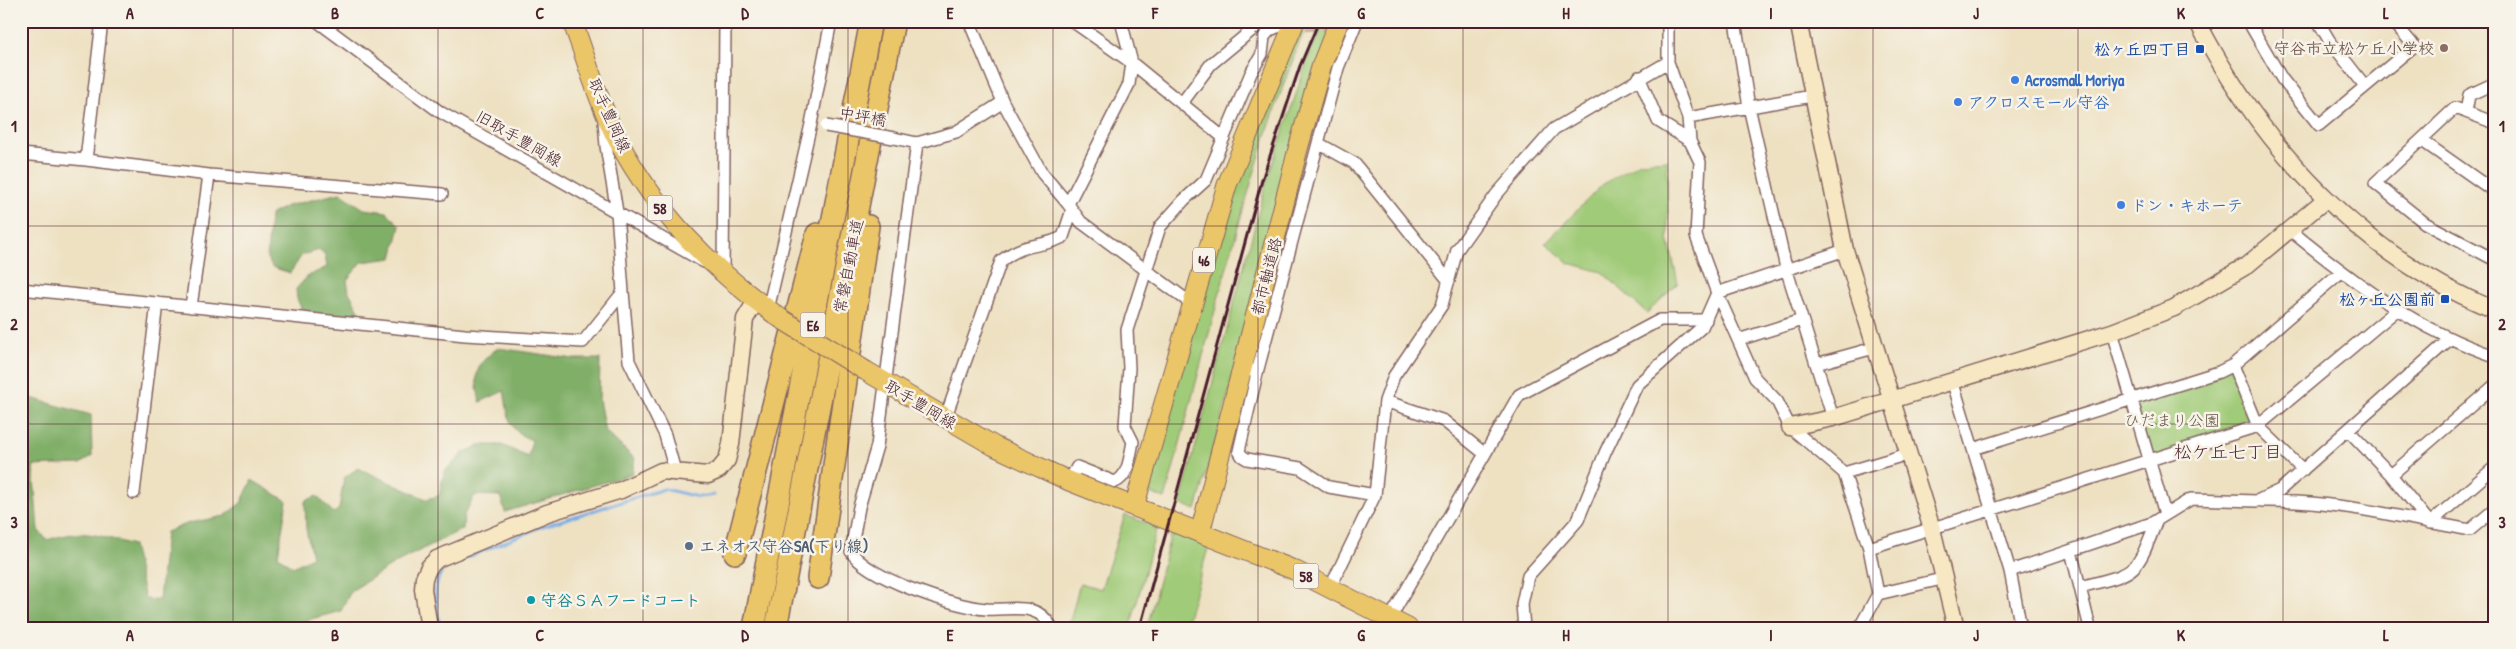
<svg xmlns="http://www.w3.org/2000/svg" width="2516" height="649" viewBox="0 0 2516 649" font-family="'Patrick Hand','Klee One',sans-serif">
  <rect width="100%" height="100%" fill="#f7f3e8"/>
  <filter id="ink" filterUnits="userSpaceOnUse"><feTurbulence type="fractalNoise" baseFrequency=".02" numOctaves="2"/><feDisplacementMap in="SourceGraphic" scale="10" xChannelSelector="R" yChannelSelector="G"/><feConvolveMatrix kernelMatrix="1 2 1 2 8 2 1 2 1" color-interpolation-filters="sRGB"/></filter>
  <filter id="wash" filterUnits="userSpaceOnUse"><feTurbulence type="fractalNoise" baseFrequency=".0096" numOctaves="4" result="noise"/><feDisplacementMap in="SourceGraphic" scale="20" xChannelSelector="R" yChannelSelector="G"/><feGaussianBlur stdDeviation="1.12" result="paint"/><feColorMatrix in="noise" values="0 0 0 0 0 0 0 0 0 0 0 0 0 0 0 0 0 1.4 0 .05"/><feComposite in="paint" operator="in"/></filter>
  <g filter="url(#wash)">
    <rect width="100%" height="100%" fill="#eee1c2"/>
    <path fill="#a0cb78" stroke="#757552" d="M1299 21H1308C1245 175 1209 339 1165 499L1144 490 1218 219Z
      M1325 21H1334L1196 510 1180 504 1267 180 1308 58Z
      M1667 160 1668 238 1678 283 1647 313 1602 272 1569 263 1545 243 1602 185 1640 162Z
      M2233 365 2258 426 2150 462 2131 399Z
      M1125 515 1157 527 1130 628H1068L1080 583 1101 589Z
      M1171 533 1209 545 1185 628H1147Z"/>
    <path fill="#80af68" stroke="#65674a" d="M340 193 364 209 387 212 400 226 392 258 362 262 347 280 349 292 360 312 351 317 304 314 297 299 296 289 308 276 327 267 325 255 320 250 302 255 290 273 272 267 267 258 270 215 287 206Z
      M498 348 574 359H600L599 400 605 431 635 459 632 474 505 512 500 496 475 495 464 515 463 529 399 561 351 591 341 611 278 628H21V553L25 551 23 537 21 536V375L27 376 31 398 91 415 92 456 80 464 33 466 38 530 47 540C85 528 96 535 133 545L145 599 159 600 166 532 189 523 225 516 241 503 252 480 287 501 278 556 293 567 312 557 306 529 305 501 317 496 334 513 339 509 344 478 358 468 426 499 439 496 444 472 463 453 480 445H502L528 457 532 440C506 431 509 415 504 391L480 402C474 375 474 365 498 348Z"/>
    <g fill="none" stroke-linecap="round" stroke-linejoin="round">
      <path stroke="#79ace5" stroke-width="3" d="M440 628C437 605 430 585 445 567L540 527 664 489 698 497 714 495"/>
    </g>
  </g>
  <g filter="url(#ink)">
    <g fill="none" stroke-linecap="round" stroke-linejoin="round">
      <path stroke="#cdbaa4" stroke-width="11" stroke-dasharray="11 5.5" stroke-linecap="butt" d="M1289 26 1341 25"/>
      <g stroke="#836360" stroke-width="14">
        <path id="street" d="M102 21 86 160 209 175 191 307
          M317 21 440 112 704 262
          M969 21 1003 102 956 132 917 143 877 446 859 507 851 551C865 578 956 607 986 609 1010 611 1037 600 1052 628
          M1072 21 1132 63 1224 138
          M1121 21 1132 63 1129 84 1068 204 1081 222 1192 304
          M1735 21 1749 107 1786 268 1833 418
          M2248 21 2282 79 2319 125 2414 46 2393 21
          M2318 21 2329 40 2365 86
          M1668 62 1688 118 1690 141
          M1639 77 1658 121 1690 141 1700 162 1696 236 1717 293 1755 378 1777 401 1790 427 1844 473 1869 548 1878 594 1861 625 1863 628
          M1003 102 1042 173 1068 204
          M1182 103 1211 64 1263 21
          M2466 112 2469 95 2495 83
          M1688 118 1812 96
          M2495 123 2455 108 2375 183 2425 223 2495 260
          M894 138 917 143
          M2421 140 2495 192
          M1318 143 1354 163 1449 281
          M21 154 86 160
          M209 175 442 194
          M2290 230C2352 281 2418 331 2495 356
          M723 274 725 21
          M21 289 465 335 583 342 623 292 617 212 606 146 604 121
          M623 292 629 361 665 435 675 471
          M766 308 770 301 811 124 831 21
          M2112 332 2165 514
          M1738 340 1802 320
          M1816 364 1874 348
          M2233 365 2258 426 2303 470
          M1258 369 1239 451 1242 456 1247 459 1300 468 1329 487 1375 495
          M1242 370 1249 371 1258 369 1338 68 1357 21
          M1952 380 2010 571
          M1385 401 1444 421 1485 454
          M945 419 1001 261C1026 241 1039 249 1063 237L1072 210
          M2348 430 2391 475 2430 523
          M1973 449 2219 372 2233 365 2341 272
          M1844 473 1908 454
          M2391 475 2495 385
          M1069 481 1077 467 1115 482C1129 477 1130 454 1133 442L1125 426 1129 368 1127 330 1160 227 1184 200 1206 180 1251 73 1262 54 1264 37 1270 30 1280 26
          M134 493 157 303
          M2262 501C2334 500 2399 517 2470 530L2495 509
          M2430 523 2495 467
          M1869 548 2258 426 2398 309
          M2071 551 2090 628
          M2080 587C2138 572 2135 576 2157 520
          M1330 588 1375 495 1385 401 1394 376 1442 305 1457 250 1496 195 1554 129 1668 62V21
          M1878 594 1946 578
          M1389 620 1519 395 1660 320H1706
          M1524 628 1522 604 1528 576 1578 520 1605 453 1637 385 1702 327 1717 293 1845 250
          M2021 628 2010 571 2152 523 2191 499 2257 501 2280 490 2450 339"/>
      </g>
      <g stroke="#836360" stroke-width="19">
        <path id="secondary" d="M1798 21 1845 250 1932 529 1956 628
          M2197 21C2261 146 2362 257 2495 310
          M1790 427 1833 418 2112 332 2174 308 2246 266 2326 199
          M429 628 423 589 424 578 429 567 437 559 547 513 621 490 661 471 708 475 719 470 727 460 731 444 745 319 756 301"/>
      </g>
      <g stroke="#836360" stroke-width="21">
        <path id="primary" d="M572 21C587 60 598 102 617 139 658 215 710 268 780 318
          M866 371 994 446 1069 481 1294 570 1408 628
          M1134 507 1227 185 1295 21
          M1200 533 1298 149 1322 64 1339 21"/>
      </g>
      <g stroke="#836360" stroke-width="24">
        <path id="highway" d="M735 553 817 234
          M818 578 868 226
          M754 628 871 21
          M776 628 894 21"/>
      </g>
      <use href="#street" stroke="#fff" stroke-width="11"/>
      <use href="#secondary" stroke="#f7e8c3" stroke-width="16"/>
      <use href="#primary" stroke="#ebc669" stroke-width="19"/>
      <use href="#highway" stroke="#ebc669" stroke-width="21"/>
      <path stroke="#4a1f2b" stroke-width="3" d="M1140 628 1262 180 1300 66 1319 21"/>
      <g stroke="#836360" stroke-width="14" stroke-linecap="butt">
        <path id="street-bridge" d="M826 126 894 138"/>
      </g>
      <g stroke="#836360" stroke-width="21" stroke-linecap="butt">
        <path id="primary-bridge" d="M780 318 866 371"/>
      </g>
      <use href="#street-bridge" stroke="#fff" stroke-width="11"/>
      <use href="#primary-bridge" stroke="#ebc669" stroke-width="19"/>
    </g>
  </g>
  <path fill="none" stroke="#4a1f2b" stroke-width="1" stroke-opacity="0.55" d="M233 21V628M438 21V628M643 21V628M848 21V628M1053 21V628M1258 21V628M1463 21V628M1668 21V628M1873 21V628M2078 21V628M2283 21V628M21 226H2495M21 424H2495"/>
  <circle fill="#8d6e63" stroke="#f7f3e8" stroke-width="2" cx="2444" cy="48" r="5"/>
  <g fill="#1a4fb4" stroke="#f7f3e8" stroke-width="2">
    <rect x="2195" y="44" width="10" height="10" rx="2.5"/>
    <rect x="2440" y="294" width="10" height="10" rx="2.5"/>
  </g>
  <g fill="#3f7fe0" stroke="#f7f3e8" stroke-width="2">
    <circle cx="2015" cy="80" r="5"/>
    <circle cx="1958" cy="102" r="5"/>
    <circle cx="2121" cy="205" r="5"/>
  </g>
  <circle fill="#5c6f8a" stroke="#f7f3e8" stroke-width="2" cx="689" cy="546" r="5"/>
  <circle fill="#0f9aa8" stroke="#f7f3e8" stroke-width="2" cx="531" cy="600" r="5"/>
  <g text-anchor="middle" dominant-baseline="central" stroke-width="5" stroke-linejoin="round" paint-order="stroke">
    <g fill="#f7f3e8" stroke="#7e5f64" stroke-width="1">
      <rect x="647.5" y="195.5" width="25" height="25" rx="4"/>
      <rect x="1193" y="247.5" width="22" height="25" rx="4"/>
      <rect x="800.5" y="312.5" width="25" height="25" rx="4"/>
      <rect x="1293.5" y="563.5" width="25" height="25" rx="4"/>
    </g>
    <g font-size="15" font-weight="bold" fill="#4a1f2b">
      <text x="660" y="208">58</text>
      <text x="1204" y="260">46</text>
      <text x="813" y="325">E6</text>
      <text x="1306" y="576">58</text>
    </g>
    <g font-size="16" font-weight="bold" fill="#785e54" stroke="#f7f3e8" text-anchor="end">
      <text x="2434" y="48">守谷市立松ケ丘小学校</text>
    </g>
    <g font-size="16" font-weight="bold" fill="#164399" stroke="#f7f3e8" text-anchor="end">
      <text x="2190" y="49">松ヶ丘四丁目</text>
      <text x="2435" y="299">松ヶ丘公園前</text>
    </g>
    <g font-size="16" font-weight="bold" fill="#366cbe" stroke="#f7f3e8" text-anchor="start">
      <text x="2025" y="80">Acrosmall Moriya</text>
      <text x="1968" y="102">アクロスモール守谷</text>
      <text x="2131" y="205">ドン・キホーテ</text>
    </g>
    <g font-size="16" fill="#4a1f2b" stroke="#f7f3e8">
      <text transform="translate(610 115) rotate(66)">取手豊岡線</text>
      <text transform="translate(863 116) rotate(10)">中坪橋</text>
      <text transform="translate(519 138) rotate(30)">旧取手豊岡線</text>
      <text transform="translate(848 266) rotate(-79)">常磐自動車道</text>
      <text transform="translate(1266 276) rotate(-76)">都市軸道路</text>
      <text transform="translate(921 404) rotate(31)">取手豊岡線</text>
    </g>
    <g font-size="16" fill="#645342" stroke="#f7f3e8">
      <text x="2172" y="420">ひだまり公園</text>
    </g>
    <g font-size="16" font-weight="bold" fill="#4e5e75" stroke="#f7f3e8" text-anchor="start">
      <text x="699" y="546">エネオス守谷SA(下り線)</text>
    </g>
    <g font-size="16" font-weight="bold" fill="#0d838f" stroke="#f7f3e8" text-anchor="start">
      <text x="541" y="600">守谷ＳＡフードコート</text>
    </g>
    <g font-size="18" fill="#4a1f2b" stroke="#f7f3e8">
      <text x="2228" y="451">松ケ丘七丁目</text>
    </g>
  </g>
  <rect width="2516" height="649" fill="none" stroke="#f7f3e8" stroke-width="55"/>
  <rect x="28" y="28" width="2460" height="594" fill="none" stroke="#4a1f2b" stroke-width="2"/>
  <g font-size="16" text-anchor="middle" font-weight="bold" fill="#4a1f2b">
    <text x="130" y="19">A</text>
    <text x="335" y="19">B</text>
    <text x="540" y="19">C</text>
    <text x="745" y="19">D</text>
    <text x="950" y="19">E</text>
    <text x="1155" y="19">F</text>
    <text x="1361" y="19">G</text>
    <text x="1566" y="19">H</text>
    <text x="1771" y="19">I</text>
    <text x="1976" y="19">J</text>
    <text x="2181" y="19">K</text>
    <text x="2386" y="19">L</text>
    <text x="14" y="132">1</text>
    <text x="2502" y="132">1</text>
    <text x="14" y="330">2</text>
    <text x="2502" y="330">2</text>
    <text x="14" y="528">3</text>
    <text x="2502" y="528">3</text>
    <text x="130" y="641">A</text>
    <text x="335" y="641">B</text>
    <text x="540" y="641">C</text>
    <text x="745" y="641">D</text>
    <text x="950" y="641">E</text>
    <text x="1155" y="641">F</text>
    <text x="1361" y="641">G</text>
    <text x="1566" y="641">H</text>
    <text x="1771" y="641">I</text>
    <text x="1976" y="641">J</text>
    <text x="2181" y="641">K</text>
    <text x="2386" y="641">L</text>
  </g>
</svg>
